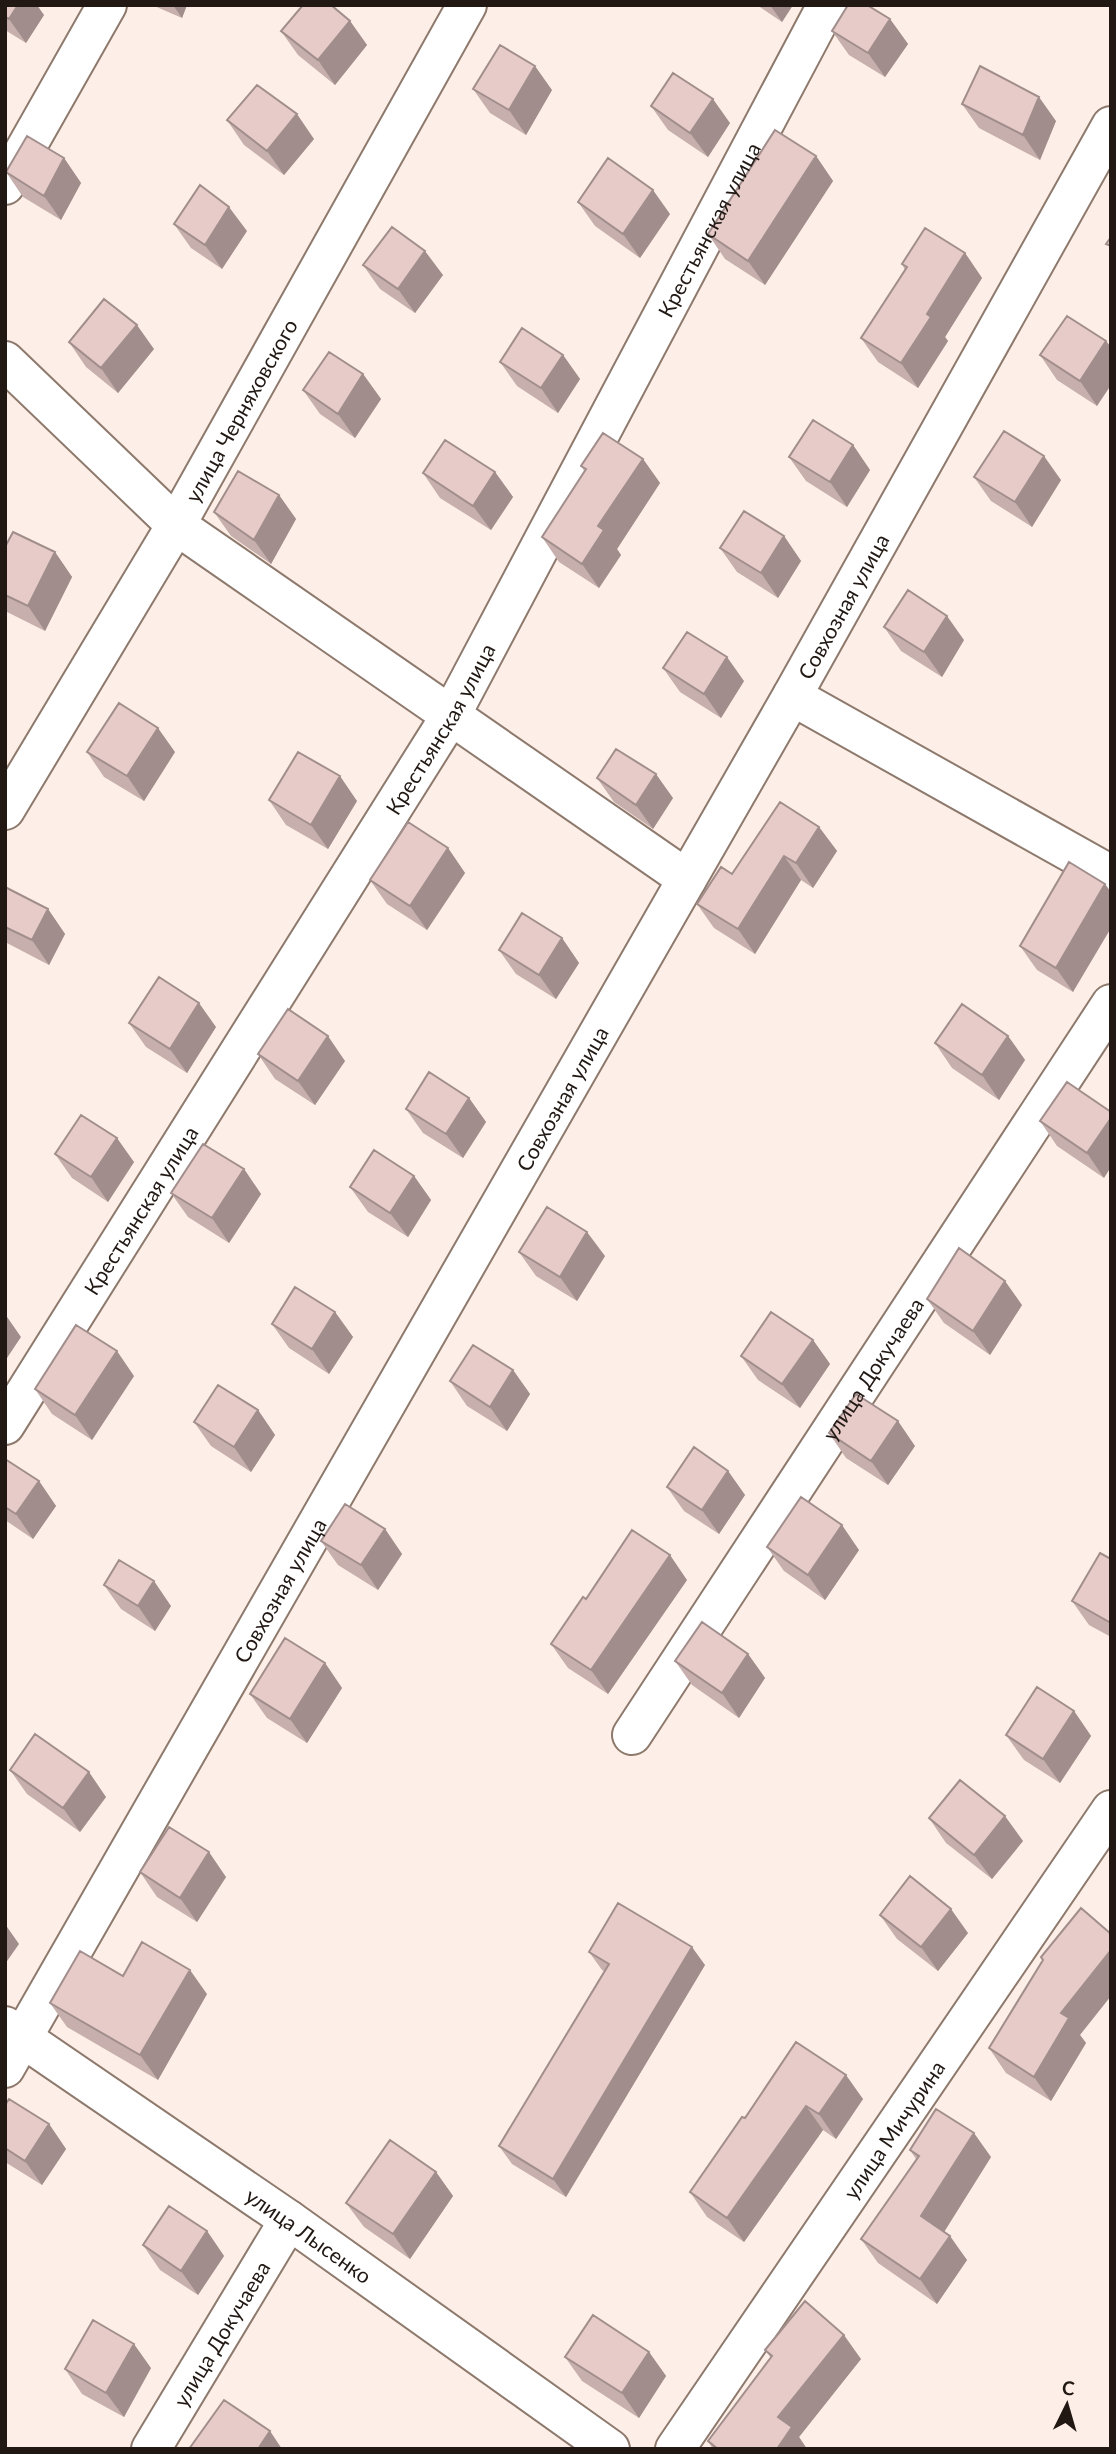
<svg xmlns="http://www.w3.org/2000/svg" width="1116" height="2454" viewBox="0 0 1116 2454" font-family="Lato,sans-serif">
  <rect width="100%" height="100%" fill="#fdefe7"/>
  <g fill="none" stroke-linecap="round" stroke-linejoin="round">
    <g stroke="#8e796d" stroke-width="42">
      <g id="minor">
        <path d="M5 185 107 5"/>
        <path d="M5 361 176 525 687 879"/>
        <path d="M792 696 1111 875"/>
        <path id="s1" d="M5 810 176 525 467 5"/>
        <path id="s2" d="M5 1425 451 715 827 5"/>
        <path id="s3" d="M632 1735 1111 1004"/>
        <path id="s4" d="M5 2026 289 2220 610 2449"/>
        <path id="s5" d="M5 2068 792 696 1111 126"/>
        <path id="s6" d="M151 2449 289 2220"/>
        <path id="s7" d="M675 2449 1111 1810"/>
      </g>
    </g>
    <use href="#minor" stroke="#fff" stroke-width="38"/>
  </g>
  <path fill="#c6afac" d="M5 5 44 15 26 43 5 30Z
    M152 5H187L182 18Z
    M757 5H793L782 22Z
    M890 19 908 44 885 77 849 55 832 31Z
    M350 21 367 45 335 85 298 55 281 31Z
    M473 89 552 90 526 135 490 113Z
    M962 104 1056 121 1040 160 979 128Z
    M651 106 730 123 708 157 668 130Z
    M227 120 314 139 284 175 244 145Z
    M816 156 833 181 765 285 725 259 708 234Z
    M64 158 81 183 61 220 23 197 6 172Z
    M578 202 670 214 640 258 595 226Z
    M174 224 247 231 222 269 191 248Z
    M965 253 982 278 945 337 948 341 918 388 878 362 861 338 905 270 902 264Z
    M363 265 443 275 415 313 380 289Z
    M1106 341 1097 406 1057 380 1040 355Z
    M69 342 154 349 118 393 86 367Z
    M563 355 580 379 558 413 517 386 500 362Z
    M363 374 381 399 355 438 320 414 303 390Z
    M853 445 870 470 847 507 806 481 789 457Z
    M643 459 660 483 617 549 621 555 599 588 559 562 542 537 585 472 581 466Z
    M495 472 513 497 491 530 440 498 423 473Z
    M974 477 1061 480 1032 527 991 501Z
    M279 495 296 519 271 564 231 536 214 512Z
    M784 536 801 561 778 598 737 572 720 548Z
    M5 547 55 552 72 577 45 631 5 611Z
    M884 627 964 640 942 677 901 651Z
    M663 668 744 681 721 718 680 692Z
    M87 752H175L144 801 104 777Z
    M597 778 673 798 653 829 614 802Z
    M269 800 357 801 328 849 286 825Z
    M819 827 837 851 813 888 801 880 755 954 714 928 697 904 732 874Z
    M448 848 465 873 427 930 387 904 370 880Z
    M5 887 48 909 65 934 49 965 5 942Z
    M1111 892 1073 992 1037 970 1020 946Z
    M562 938 579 963 556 999 516 974 499 950Z
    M129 1023 216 1027 187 1073 146 1047Z
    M1008 1036 1025 1060 999 1100 952 1068 935 1043Z
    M258 1054 345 1061 315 1105 275 1079Z
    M1067 1082 1104 1178 1057 1146 1040 1121Z
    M469 1098 486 1122 463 1158 423 1133 406 1109Z
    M55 1154 134 1162 108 1202 72 1178Z
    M244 1169 261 1194 229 1243 188 1217 171 1193Z
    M414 1176 431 1200 408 1237 368 1212 350 1187Z
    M519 1252 605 1256 577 1301 536 1276Z
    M927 1299 1022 1305 990 1355 944 1323Z
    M335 1312 353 1337 329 1374 289 1348 272 1324Z
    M813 1340 830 1364 800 1408 758 1380 741 1356Z
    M513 1370 530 1394 507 1431 467 1406 450 1381Z
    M134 1376 92 1440 52 1414 35 1389Z
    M258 1410 275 1435 251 1472 211 1446 194 1422Z
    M829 1433 915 1446 888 1485 846 1458Z
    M5 1459 39 1481 56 1506 33 1539 5 1520Z
    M728 1471 745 1495 719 1534 684 1511 667 1487Z
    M385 1529 402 1554 378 1590 338 1565 321 1541Z
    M767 1547 859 1550 825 1600 784 1571Z
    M1111 1559V1637L1089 1625 1072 1601Z
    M687 1580 608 1694 568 1668 551 1644 586 1599Z
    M104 1585 171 1606 155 1631 121 1609Z
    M748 1654 765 1678 739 1718 692 1685 675 1661Z
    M325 1663 342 1688 307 1743 267 1718 250 1694Z
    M1074 1711 1091 1736 1060 1783 1024 1760 1006 1735Z
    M10 1770 106 1797 80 1832 27 1794Z
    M929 1818 1023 1841 992 1879 946 1843Z
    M140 1872 226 1877 197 1922 157 1897Z
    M1081 1908 1080 2035 1086 2043 1051 2101 1006 2073 989 2048 1043 1960 1041 1957Z
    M880 1915 968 1933 938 1971 897 1939Z
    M589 1952 705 1965 566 2197 512 2164 499 2146 604 1971 602 1970Z
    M123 1976 207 1994 158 2080 67 2027 50 2003Z
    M796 2042 863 2099 836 2139 823 2130 744 2242 707 2217 690 2192 745 2118Z
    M5 2105 49 2124 66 2149 42 2185 5 2162Z
    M910 2150 991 2157 944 2232 967 2260 937 2304 878 2263 861 2239 916 2159Z
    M436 2172 453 2196 410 2259 364 2227 346 2203Z
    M207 2231 224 2256 198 2295 160 2270 143 2245Z
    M765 2350 861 2359 799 2437 807 2449H713L708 2441 771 2358Z
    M649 2352 666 2376 639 2418 582 2381 565 2357Z
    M151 2368 124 2417 82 2394 65 2369Z"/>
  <path fill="#a18e8c" d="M18 5H37L44 15 26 43 9 19Z
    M173 5H187L182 18Z
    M770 5H793L782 22Z
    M890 19 908 44 885 77 868 53Z
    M350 21 367 45 335 85 318 60Z
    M535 66 552 90 526 135 509 110Z
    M1039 97 1056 121 1040 160 1023 135Z
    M713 99 730 123 708 157 690 133Z
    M297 114 314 139 284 175 267 151Z
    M816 156 833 181 765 285 748 261Z
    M64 158 81 183 61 220 44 196Z
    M653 190 670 214 640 258 623 234Z
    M229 207 247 231 222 269 205 245Z
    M425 251 443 275 415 313 398 289Z
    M965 253 982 278 945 337 948 341 918 388 901 363 927 314Z
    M137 325 154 349 118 393 101 368Z
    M1106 341 1111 347V385L1097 406 1080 381Z
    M563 355 580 379 558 413 541 388Z
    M363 374 381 399 355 438 338 414Z
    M853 445 870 470 847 507 830 482Z
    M1044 456 1061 480 1032 527 1015 502Z
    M643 459 660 483 617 549 621 555 599 588 582 564 598 526Z
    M495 472 513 497 491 530 473 506Z
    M279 495 296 519 271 564 254 540Z
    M784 536 801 561 778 598 761 573Z
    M55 552 72 577 45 631 28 606Z
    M947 616 964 640 942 677 924 652Z
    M727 657 744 681 721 718 704 694Z
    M158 728 175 752 144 801 127 776Z
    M656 774 673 798 653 829 636 805Z
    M340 776 357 801 328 849 311 825Z
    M819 827 837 851 813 888 796 863Z
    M448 848 465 873 427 930 410 906Z
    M784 856 801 880 755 954 738 929Z
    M1105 884 1111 892V928L1073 992 1056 968Z
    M48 909 65 934 49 965 32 940Z
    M562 938 579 963 556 999 539 975Z
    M199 1003 216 1027 187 1073 170 1049Z
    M328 1036 345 1061 315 1105 298 1081Z
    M1008 1036 1025 1060 999 1100 982 1075Z
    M469 1098 486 1122 463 1158 446 1134Z
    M1111 1118V1167L1104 1178 1087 1153Z
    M117 1138 134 1162 108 1202 91 1177Z
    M244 1169 261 1194 229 1243 212 1218Z
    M414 1176 431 1200 408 1237 390 1213Z
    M587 1232 605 1256 577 1301 560 1277Z
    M1005 1281 1022 1305 990 1355 973 1331Z
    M335 1312 353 1337 329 1374 312 1349Z
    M5 1314 21 1337 5 1361Z
    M813 1340 830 1364 800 1408 782 1384Z
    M117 1351 134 1376 92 1440 75 1415Z
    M513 1370 530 1394 507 1431 490 1407Z
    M258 1410 275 1435 251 1472 234 1447Z
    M898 1421 915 1446 888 1485 871 1461Z
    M728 1471 745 1495 719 1534 702 1510Z
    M39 1481 56 1506 33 1539 16 1514Z
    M842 1525 859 1550 825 1600 808 1575Z
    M385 1529 402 1554 378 1590 361 1565Z
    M670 1555 687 1580 608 1694 591 1670Z
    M154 1581 171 1606 155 1631 138 1606Z
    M748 1654 765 1678 739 1718 722 1693Z
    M325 1663 342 1688 307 1743 290 1719Z
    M1074 1711 1091 1736 1060 1783 1043 1759Z
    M89 1772 106 1797 80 1832 63 1808Z
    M1005 1816 1023 1841 992 1879 974 1855Z
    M209 1852 226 1877 197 1922 180 1898Z
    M951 1909 968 1933 938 1971 921 1947Z
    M5 1924 19 1944 5 1964Z
    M692 1947 705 1965 566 2197 553 2179Z
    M1111 1950V1996L1080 2035 1086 2043 1051 2101 1034 2077 1061 2013Z
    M190 1970 207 1994 158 2080 140 2055Z
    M846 2075 863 2099 836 2139 819 2114Z
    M806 2106 823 2130 744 2242 727 2218Z
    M49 2124 66 2149 42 2185 25 2161Z
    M974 2133 991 2157 939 2240 921 2216Z
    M436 2172 453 2196 410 2259 393 2234Z
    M207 2231 224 2256 198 2295 181 2271Z
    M950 2236 967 2260 937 2304 920 2279Z
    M844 2335 861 2359 799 2437 807 2449H777L778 2417Z
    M134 2344 151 2368 124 2417 106 2393Z
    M649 2352 666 2376 639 2418 622 2393Z
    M270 2431 282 2449H258Z"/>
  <path fill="#e6cbc8" stroke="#a18e8c" stroke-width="2" d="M5 5H18L9 19 5 17Z
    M303 5H331L350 21 318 60 281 31Z
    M848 5H867L890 19 868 53 832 31Z
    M500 45 535 66 509 110 473 89Z
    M980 66 1039 97 1023 135 962 104Z
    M673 73 713 99 690 133 651 106Z
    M257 85 297 114 267 151 227 120Z
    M775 130 816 156 748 261 708 234Z
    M27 136 64 158 44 196 6 172Z
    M608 158 653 190 623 234 578 202Z
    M200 185 229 207 205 245 174 224Z
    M392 227 425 251 398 289 363 265Z
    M925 228 965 253 927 314 931 317 901 363 861 338 907 267 902 264Z
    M1111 237V246L1106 244Z
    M104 299 137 325 101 368 69 342Z
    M1067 316 1106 341 1080 381 1040 355Z
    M522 328 563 355 541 388 500 362Z
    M329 352 363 374 338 414 303 390Z
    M813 420 853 445 830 482 789 457Z
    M1004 431 1044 456 1015 502 974 477Z
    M603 433 643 459 598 526 604 530 582 564 542 537 586 469 581 466Z
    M445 440 495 472 473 506 423 473Z
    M238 471 279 495 254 540 214 512Z
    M744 511 784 536 761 573 720 548Z
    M13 532 55 552 28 606 5 595V547Z
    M908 590 947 616 924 652 884 627Z
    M687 632 727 657 704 694 663 668Z
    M119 703 158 728 127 776 87 752Z
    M616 749 656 774 636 805 597 778Z
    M298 752 340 776 311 825 269 800Z
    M780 802 819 827 796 863 784 856 738 929 697 904 721 867 732 874Z
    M408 822 448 848 410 906 370 880Z
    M1069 862 1105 884 1056 968 1020 946Z
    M5 887 48 909 32 940 5 927Z
    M522 913 562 938 539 975 499 950Z
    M159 977 199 1003 170 1049 129 1023Z
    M962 1004 1008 1036 982 1075 935 1043Z
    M288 1009 328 1036 298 1081 258 1054Z
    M429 1072 469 1098 446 1134 406 1109Z
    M1067 1082 1111 1112V1118L1087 1153 1040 1121Z
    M81 1115 117 1138 91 1177 55 1154Z
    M203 1144 244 1169 212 1218 171 1193Z
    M374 1150 414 1176 390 1213 350 1187Z
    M547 1207 587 1232 560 1277 519 1252Z
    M959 1248 1005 1281 973 1331 927 1299Z
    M295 1287 335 1312 312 1349 272 1324Z
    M771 1312 813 1340 782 1384 741 1356Z
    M76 1325 117 1351 75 1415 35 1389Z
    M473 1345 513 1370 490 1407 450 1381Z
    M218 1385 258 1410 234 1447 194 1422Z
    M856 1394 898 1421 871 1461 829 1433Z
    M694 1447 728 1471 702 1510 667 1487Z
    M5 1459 39 1481 16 1514 5 1507Z
    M801 1497 842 1525 808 1575 767 1547Z
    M345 1504 385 1529 361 1565 321 1541Z
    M632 1530 670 1555 591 1670 551 1644 583 1597 586 1599Z
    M1100 1553 1111 1559V1623L1072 1601Z
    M119 1560 154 1581 138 1606 104 1585Z
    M702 1622 748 1654 722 1693 675 1661Z
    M285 1638 325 1663 290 1719 250 1694Z
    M1037 1687 1074 1711 1043 1759 1006 1735Z
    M35 1734 89 1772 63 1808 10 1770Z
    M960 1780 1005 1816 974 1855 929 1818Z
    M169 1827 209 1852 180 1898 140 1872Z
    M910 1876 951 1909 921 1947 880 1915Z
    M618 1903 692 1947 553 2179 499 2146 609 1964 589 1952Z
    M1081 1908 1111 1934V1950L1061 2013 1069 2018 1034 2077 989 2048 1043 1960 1041 1957Z
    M142 1942 190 1970 140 2055 50 2003 80 1951 123 1976Z
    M796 2042 846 2075 819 2114 806 2106 727 2218 690 2192 742 2117 745 2118Z
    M9 2099 49 2124 25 2161 5 2148V2105Z
    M936 2109 974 2133 921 2216 950 2236 920 2279 861 2239 919 2156 910 2150Z
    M390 2140 436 2172 393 2234 346 2203Z
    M169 2206 207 2231 181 2271 143 2245Z
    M805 2301 844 2335 778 2417 792 2427 777 2449H718L708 2441 772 2356 765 2350Z
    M593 2315 649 2352 622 2393 565 2357Z
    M93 2320 134 2344 106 2393 65 2369Z
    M224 2400 270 2431 258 2449H189Z"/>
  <g text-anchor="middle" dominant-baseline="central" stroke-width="5" stroke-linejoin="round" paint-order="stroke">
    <g font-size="21" fill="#211814" stroke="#fdefe7">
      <text stroke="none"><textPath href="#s2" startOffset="1388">Крестьянская улица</textPath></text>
      <text stroke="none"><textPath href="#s1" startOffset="464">улица Черняховского</textPath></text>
      <text stroke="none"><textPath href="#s5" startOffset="1685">Совхозная улица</textPath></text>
      <text stroke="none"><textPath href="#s2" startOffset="821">Крестьянская улица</textPath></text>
      <text stroke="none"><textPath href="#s5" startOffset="1118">Совхозная улица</textPath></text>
      <text stroke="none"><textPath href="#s2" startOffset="254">Крестьянская улица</textPath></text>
      <text stroke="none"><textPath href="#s3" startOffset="438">улица Докучаева</textPath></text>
      <text stroke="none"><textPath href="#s5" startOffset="551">Совхозная улица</textPath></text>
      <text stroke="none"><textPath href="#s7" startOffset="387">улица Мичурина</textPath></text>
      <text stroke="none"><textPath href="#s4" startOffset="369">улица Лысенко</textPath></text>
      <text stroke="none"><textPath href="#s6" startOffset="135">улица Докучаева</textPath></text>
    </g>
  </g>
  <rect width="1116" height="2454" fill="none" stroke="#211814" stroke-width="14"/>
  <g transform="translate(1067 2405) rotate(5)" stroke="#fdefe7" stroke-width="5" paint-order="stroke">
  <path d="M0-5L12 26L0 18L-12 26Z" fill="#211814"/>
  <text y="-10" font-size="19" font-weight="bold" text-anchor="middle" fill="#211814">С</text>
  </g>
</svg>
